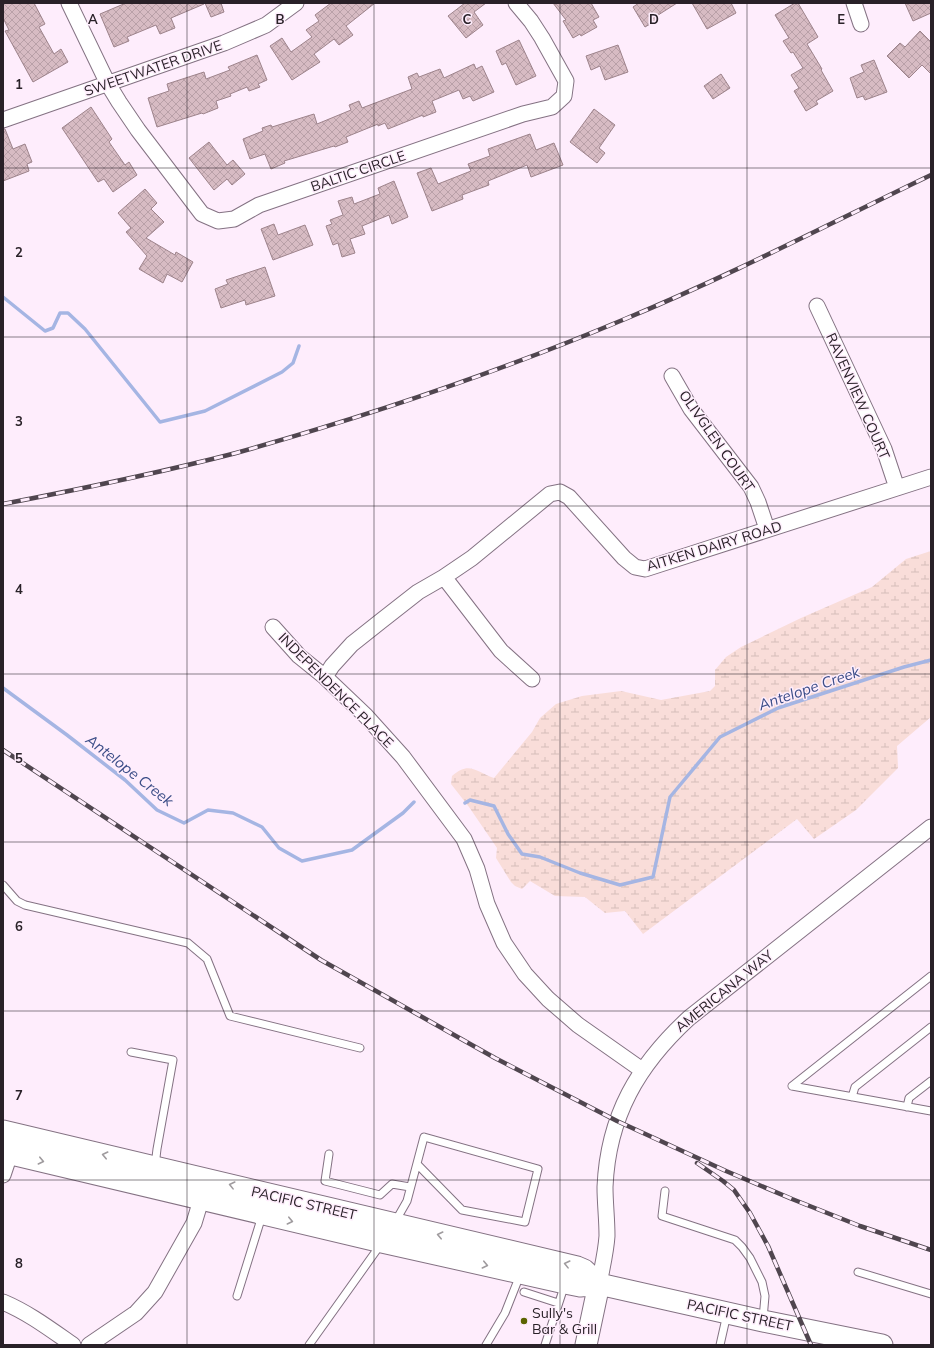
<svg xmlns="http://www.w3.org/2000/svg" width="934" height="1348" viewBox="0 0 934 1348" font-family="Mulish,sans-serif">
  <defs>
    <pattern id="wetland-marsh" width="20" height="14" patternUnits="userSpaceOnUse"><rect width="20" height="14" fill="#f9ddd9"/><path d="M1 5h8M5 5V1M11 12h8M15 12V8" fill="none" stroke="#d5bdba"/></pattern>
    <pattern id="building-cross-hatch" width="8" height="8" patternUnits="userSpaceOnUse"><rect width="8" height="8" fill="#d7bbc3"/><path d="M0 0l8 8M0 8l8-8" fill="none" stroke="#b9a0a8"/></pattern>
  </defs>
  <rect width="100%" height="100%" fill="#feedfc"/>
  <path fill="url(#wetland-marsh)" d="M931 551V717L897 746 898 768 856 810 814 839 797 819 643 934 625 911 605 913 585 897 555 896 530 881 522 889 515 886 511 882 496 858 497 848 469 807 451 784 452 776C469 761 475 771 494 778L532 732 540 718 556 704 582 696 621 691 661 700 710 691 715 686V670L726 657 741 647 801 618 872 587 906 559Z"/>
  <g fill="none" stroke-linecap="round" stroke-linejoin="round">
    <path stroke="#a5b5e3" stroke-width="3.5" d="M3 297 45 331 53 328 60 313H68L85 329 160 422 205 411 282 372 293 363 299 346
      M3 688 67 735 125 780 157 810 184 823 208 810 233 813 262 827 279 848 302 861 352 850 403 813 414 802
      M465 803 470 800 494 806 508 834 522 854 540 857 580 873 620 885 653 877 670 797 720 737 778 708 904 667 931 660"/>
  </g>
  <path fill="url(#building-cross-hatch)" stroke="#9d838b" d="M3 3H34L45 24 39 27 54 54 61 49 68 62 33 82 5 31 9 30 3 18Z
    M126 3H204V4L171 18 175 28 160 34 156 25 127 37 129 41 114 47 100 14Z
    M205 3H221L224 12 211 17Z
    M331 3H375L346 26 353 35 339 45 334 39 314 54 320 62 292 80 270 46 282 38 291 52 312 37 306 30 319 21 315 15Z
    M465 3H486L474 12 483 25 466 38 448 16Z
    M553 3H591L599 17 593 20 597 27 581 36 580 34 573 38 563 21 566 20Z
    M639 3H677L655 17 657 20 645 27 633 7Z
    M692 3H731L736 13 707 29Z
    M795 3H798L818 37 807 44 822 69 821 70 833 91 816 101 818 104 806 111 794 91 799 88 791 75 803 68 793 52 791 53 783 41 789 38 775 15Z
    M905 3H931V13L913 21Z
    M920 31 931 42V74L922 65 909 78 887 56 900 43 905 47Z
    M519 40 536 76 516 85 506 63 502 65 496 51Z
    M618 45 628 72 605 80 600 66 591 70 586 56Z
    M257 55 267 80 258 84 260 87 249 91 247 87 230 94 231 96 216 101 218 108 203 114 202 113 157 127 148 98 169 91 167 84 204 72 206 79 230 70 228 67Z
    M874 60 887 92 865 100 863 96 857 98 850 78 864 72 861 65Z
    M474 64 476 69 482 66 494 92 473 101 470 96 463 99 459 90 432 101 436 112 423 117V115L388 129 385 123 378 126V124L346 137 348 142 335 147 334 146 284 161 285 163 271 169 265 154 250 159 243 139 263 131 262 128 271 125 272 127 314 114 317 124 351 110 349 105 359 101 362 108 412 89 408 77 417 73 419 77 440 69 444 78Z
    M721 74 730 88 713 99 704 86Z
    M91 107 112 139 109 142 125 165 129 162 137 175 113 192 104 179 98 182 62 128Z
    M594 109 615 125 599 148 605 153 597 163 570 142Z
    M3 129H5L13 149 25 144 32 162 27 164 29 171 3 181Z
    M530 134 536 150 554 143 563 165 531 177 527 165 488 181 489 185 462 195 463 199 432 211 417 173 431 168 438 184 471 171 468 164 490 156 488 149Z
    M209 142 227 165 233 160 245 174 232 185 227 179 214 190 189 158Z
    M394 181 408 217 392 224 389 215 362 226 365 234 350 239 355 253 342 257 338 243 333 245 326 226 332 224 330 220 343 215 338 201 352 197 354 204 380 194 378 188Z
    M145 189 157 203 151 209 164 222 146 238 175 255 176 252 193 262 182 282 167 274 163 283 139 269 147 256 126 232 131 228 118 213Z
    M274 224 278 235 305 225 313 245 273 260 261 229Z
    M265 267 275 296 246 305 245 300 221 308 215 289 228 284 226 280Z"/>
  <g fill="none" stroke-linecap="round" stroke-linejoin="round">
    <g stroke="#847283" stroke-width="9">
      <path id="lane" d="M3 885 17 901 25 905 188 943 207 959 230 1016 360 1048
        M131 1052 173 1060 157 1149 155 1166
        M792 1086 931 976
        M792 1086 931 1111
        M852 1097 855 1087 931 1027
        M907 1107 909 1098 931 1081
        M329 1154 325 1181 380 1195 392 1184 410 1187
        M665 1191 662 1216 735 1240 742 1247 750 1258 762 1282 765 1296 763 1319
        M395 1222 407 1201 424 1137 538 1169 525 1222 462 1210 417 1164
        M858 1272 931 1294
        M524 1292 558 1303
        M237 1296 262 1216
        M309 1345 381 1244
        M486 1345 505 1313 520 1275
        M545 1345 565 1284
        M720 1345 727 1314"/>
    </g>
    <g stroke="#847283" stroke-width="17">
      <path id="street" d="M69 3 108 84 119 102 138 130 202 214 218 221 234 219 259 205 523 114 552 107 564 96 566 81 542 38 531 21 516 3
        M854 3 861 24
        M3 120 224 43 266 25 296 3
        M817 306 884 449 897 488
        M672 376 691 409 751 487 758 502 767 529
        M444 577 501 651 532 679
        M273 627 299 656 325 677 366 716 403 757 464 839 477 869 487 904 504 943 525 974 548 999 578 1025 642 1070
        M325 677 332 666 352 644 381 621 418 592 444 577 472 558 550 494 560 492 569 497 624 558 635 567 645 569 931 477
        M3 1175 13 1145
        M599 1284C602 1268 606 1252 607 1236 607 1219 605 1203 605 1187 608 1116 638 1065 689 1018L931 827
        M3 1302C29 1313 50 1329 73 1345
        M89 1345 136 1313 155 1292 194 1223 204 1190"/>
    </g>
    <g stroke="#847283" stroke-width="23">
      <path id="secondary" d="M3 1131 577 1267 584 1270 599 1284
        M3 1152 382 1242 565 1283 580 1286 599 1284 763 1321 882 1345
        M586 1345 599 1284"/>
    </g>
    <use href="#lane" stroke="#fff" stroke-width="7"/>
    <use href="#street" stroke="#fff" stroke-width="15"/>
    <use href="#secondary" stroke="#fff" stroke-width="21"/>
    <g stroke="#50464f" stroke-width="4.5">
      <path id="rail" d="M3 504C81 489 159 473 236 453 368 416 499 372 625 319 729 276 829 224 931 175
        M3 750 321 960 495 1058 617 1121 726 1171 792 1199 860 1226 931 1250
        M697 1163 723 1181 734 1190 750 1213 768 1246 811 1345"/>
    </g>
    <use href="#rail" stroke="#feedfc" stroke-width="3" stroke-dasharray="9" stroke-linecap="butt"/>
  </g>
  <defs><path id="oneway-chevron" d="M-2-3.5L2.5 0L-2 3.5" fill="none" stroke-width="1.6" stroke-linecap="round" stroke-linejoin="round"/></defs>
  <g stroke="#9f9b9e">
    <use href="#oneway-chevron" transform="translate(105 1155) rotate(-167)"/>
    <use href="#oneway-chevron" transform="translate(41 1161) rotate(13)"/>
    <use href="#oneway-chevron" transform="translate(232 1185) rotate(-166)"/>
    <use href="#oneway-chevron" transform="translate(290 1221) rotate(13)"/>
    <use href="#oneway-chevron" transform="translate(440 1235) rotate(-167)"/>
    <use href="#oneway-chevron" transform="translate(567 1264) rotate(-166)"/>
    <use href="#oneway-chevron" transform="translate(485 1265) rotate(13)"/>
  </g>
  <path fill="none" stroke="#292128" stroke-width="1" stroke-opacity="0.55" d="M187 3V1345M374 3V1345M560 3V1345M747 3V1345M3 168H931M3 337H931M3 506H931M3 674H931M3 842H931M3 1011H931M3 1180H931"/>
  <circle fill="#5b6300" stroke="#feedfc" stroke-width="1.5" cx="524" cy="1321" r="4"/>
  <g text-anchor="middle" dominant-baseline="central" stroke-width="3" stroke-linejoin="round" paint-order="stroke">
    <g font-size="14" fill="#292128" stroke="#feedfc">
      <text transform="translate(153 68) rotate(-19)">SWEETWATER DRIVE</text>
      <text transform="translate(358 171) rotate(-19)">BALTIC CIRCLE</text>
      <text transform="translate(858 396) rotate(66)">RAVENVIEW COURT</text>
      <text transform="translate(717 441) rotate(55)">OLIVGLEN COURT</text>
      <text transform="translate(714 546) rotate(-17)">AITKEN DAIRY ROAD</text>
      <text transform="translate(336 690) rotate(45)">INDEPENDENCE PLACE</text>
      <text transform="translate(724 991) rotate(-39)">AMERICANA WAY</text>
      <text transform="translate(304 1203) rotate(13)">PACIFIC STREET</text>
      <text transform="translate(740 1315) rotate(12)">PACIFIC STREET</text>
    </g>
    <g font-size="14" fill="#292128" stroke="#feedfc" text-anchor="start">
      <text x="532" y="1313">Sully's<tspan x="532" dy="16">Bar &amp; Grill</tspan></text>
    </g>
    <g font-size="15" font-style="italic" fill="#3b4d87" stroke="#feedfc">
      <text transform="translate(809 688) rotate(-19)">Antelope Creek</text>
      <text transform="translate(130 770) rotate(38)">Antelope Creek</text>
    </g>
  </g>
  <g font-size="13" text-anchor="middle" font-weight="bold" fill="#292128" stroke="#feedfc" stroke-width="3" stroke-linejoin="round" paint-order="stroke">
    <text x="93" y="24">A</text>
    <text x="280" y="24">B</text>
    <text x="467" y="24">C</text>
    <text x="654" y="24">D</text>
    <text x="841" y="24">E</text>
    <text x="19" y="89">1</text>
    <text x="19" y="257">2</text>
    <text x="19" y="426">3</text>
    <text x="19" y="594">4</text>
    <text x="19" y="763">5</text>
    <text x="19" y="931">6</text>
    <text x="19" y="1100">7</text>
    <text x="19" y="1268">8</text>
  </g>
  <rect width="934" height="1348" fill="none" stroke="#292128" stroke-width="8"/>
</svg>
